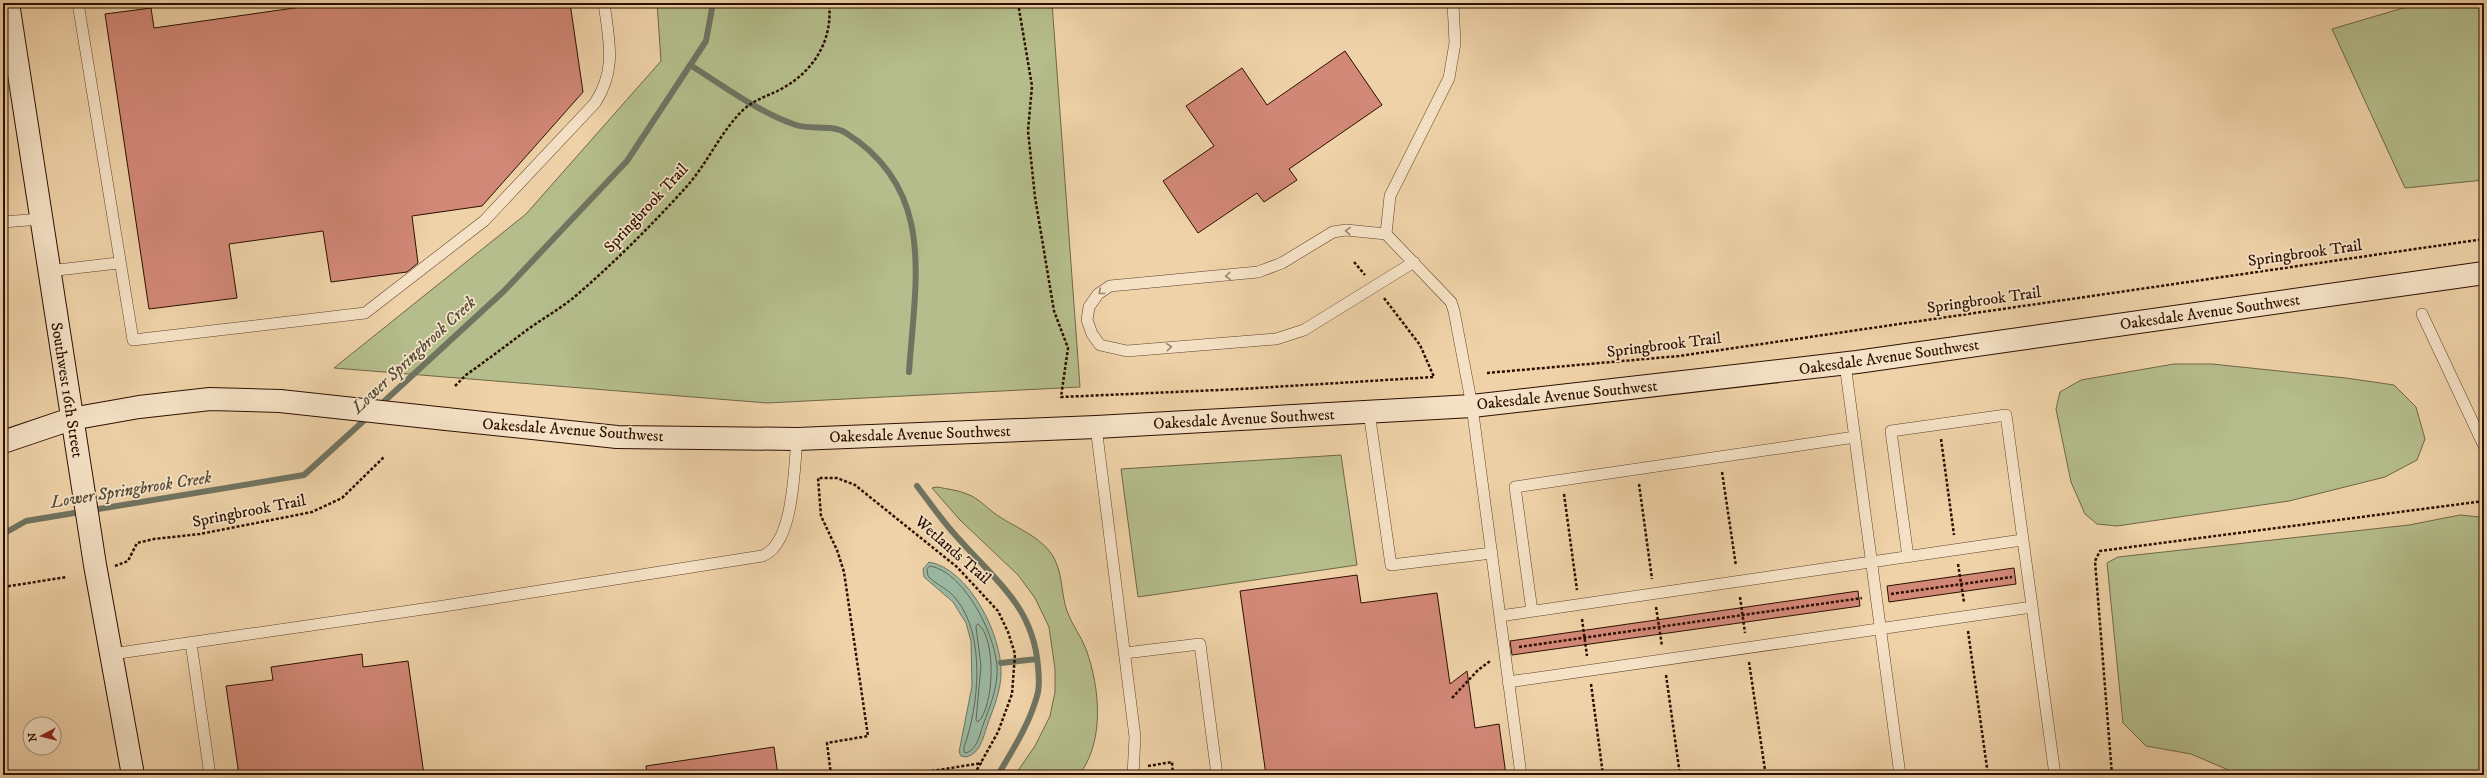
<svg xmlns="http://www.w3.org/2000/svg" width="2487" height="778" viewBox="0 0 2487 778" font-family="'IM FELL DW Pica',serif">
  <rect width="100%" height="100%" fill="#efd2a8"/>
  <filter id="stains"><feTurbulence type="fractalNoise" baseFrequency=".005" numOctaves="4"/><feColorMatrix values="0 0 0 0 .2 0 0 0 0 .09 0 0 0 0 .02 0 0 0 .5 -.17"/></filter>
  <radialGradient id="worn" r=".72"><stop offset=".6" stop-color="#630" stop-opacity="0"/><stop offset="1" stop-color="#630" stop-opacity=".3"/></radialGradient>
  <path fill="#b4bd8b" stroke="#706646" d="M657 3H1052L1080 387 767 403 334 368 526 214 661 61Z
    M2420 3H2484V180L2405 188 2332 29Z
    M2174 364H2212L2346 378 2394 385 2416 407 2425 439 2417 460 2385 477 2289 501 2117 526 2097 524 2085 514 2071 482 2056 409 2060 392 2081 380Z
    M1341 455 1357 565 1138 597 1121 469Z
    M937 487C947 489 958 490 967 494 978 498 985 506 994 513 1013 527 1042 536 1054 558 1063 575 1061 594 1067 611 1072 625 1081 636 1086 649 1100 688 1105 741 1079 775H1015L1035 746 1050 716 1055 692V669L1049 627 1035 598 1018 575 960 520 932 488Z
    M2460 515 2480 517 2484 521V775H2240L2191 754 2146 746 2123 723 2107 563 2118 557 2409 525Z"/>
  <path fill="#9bb8a2" stroke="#6f7461" d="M929 562C969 569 1002 635 1001 673 1001 691 993 709 987 726 983 738 980 754 966 757L961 756 959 752 972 686 971 641 966 623 953 602 924 577 923 569Z"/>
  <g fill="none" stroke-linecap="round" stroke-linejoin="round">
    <path stroke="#646451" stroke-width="1" d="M930 566C965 571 1000 642 997 675 996 692 989 709 983 725 980 734 977 750 966 753L964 752V747C979 706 986 635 956 599 949 589 936 585 928 576L927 569Z
      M978 624C997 638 994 708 978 722L976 720 981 666 976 627Z"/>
    <path stroke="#6f7461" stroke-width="6" d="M690 65C724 86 758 112 796 125 811 130 832 124 846 133 937 190 915 281 909 372
      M378 407 504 291 627 161 706 41 713 3
      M917 486C930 503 943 522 958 538 995 580 1033 606 1038 666 1039 676 1040 687 1037 696 1029 725 1013 749 998 775
      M3 534 26 521 304 475 369 416
      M1001 663 1037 659"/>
  </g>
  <path fill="#d28877" stroke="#2c0f00" d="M329 3H570L583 92 482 206 412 216 418 263 407 272 331 282 323 231 229 244 237 298 149 309 105 14 151 8 154 28Z
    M1345 51 1382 105 1289 169 1297 180 1264 202 1257 193 1198 233 1163 181 1214 146 1186 106 1242 68 1267 105Z
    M2014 568 2016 584 1889 602 1887 586Z
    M1357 575 1361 603 1437 593 1450 684 1467 671 1475 728 1499 724 1506 775H1266L1240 591Z
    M1858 591 1860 606 1512 655 1510 641Z
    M362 654 363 667 408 661 424 775H239L226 686 273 680 271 667Z
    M774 747 778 775H647L646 766Z"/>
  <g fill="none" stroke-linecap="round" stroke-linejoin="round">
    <g stroke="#5d402a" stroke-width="12">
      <path id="lane" d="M78 3 133 340 365 313 484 221 595 103C617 69 609 41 604 3
        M3 222 41 219
        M1386 234 1390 196 1449 78 1455 43 1453 3
        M1414 262 1304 330 1276 339 1127 351 1100 345 1092 334 1087 320 1089 307 1098 294 1110 286 1258 272 1282 263 1333 232 1346 230 1386 234 1451 302 1454 311 1472 406 1521 775
        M49 271 118 263
        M2422 314 2484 446
        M1845 364 1900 775
        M1369 412 1391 565 1492 553
        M1096 427 1135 737 1133 775
        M1908 557 1891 431 2006 415 2055 775
        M1532 611 1515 487 1855 437
        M1500 616 2022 540
        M191 643 210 775
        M1125 653 1200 644 1217 775
        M112 654 444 606 762 556C794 545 794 468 797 439
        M1508 682 2032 607"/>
    </g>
    <g stroke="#2c0f00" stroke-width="24">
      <path id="secondary" d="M8 3 95 565 133 775
        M446 419 617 437 797 439 1096 427 1472 406 1857 362 2484 273
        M3 442 71 419 139 407 210 399 280 401"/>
    </g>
    <path stroke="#2c0f00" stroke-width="2.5" stroke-dasharray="3 2" stroke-linecap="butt" d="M1018 3 1032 86 1028 131 1035 197 1054 311 1068 348 1061 397 1241 389 1434 377 1420 345 1384 298
      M1354 262 1365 275
      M1487 373 1679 356 2484 239
      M455 386 466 375C487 360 507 345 527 330 542 319 558 310 572 299 611 266 654 223 688 185 708 162 720 133 742 111 754 99 769 96 783 88 815 70 833 39 829 3
      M1941 439 1954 535
      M1722 472 1736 566
      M1639 484 1652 579
      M1564 494 1577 590
      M1958 564 1964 602
      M115 566 128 561 137 543 154 539 200 534 312 512 342 498 384 457
      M3 587 67 577
      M1891 594 2012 577
      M1740 597 1745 633
      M1656 607 1662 646
      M1582 619 1587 656
      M1968 631 1988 775
      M1519 647 1862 598
      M1749 662 1765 770
      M1666 675 1680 775
      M1591 684 1603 775
      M1452 698 1478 670 1490 661
      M1148 766 1172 762 1173 775
      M831 775 827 743 868 736 844 572 837 550 821 516 818 478H837L855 485 957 567 998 611 1008 632 1015 654 1012 694 998 732 974 775
      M907 775 982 763
      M2112 775 2095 561 2100 551 2484 501"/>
    <use href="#lane" stroke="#f5e2c6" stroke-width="11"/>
    <use href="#secondary" stroke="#f5e2c6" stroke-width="22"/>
    <g stroke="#2c0f00" stroke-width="24" stroke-linecap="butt">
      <path id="secondary-bridge" d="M280 401 446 419"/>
    </g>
    <use href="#secondary-bridge" stroke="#f5e2c6" stroke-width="22"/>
  </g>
  <defs><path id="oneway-chevron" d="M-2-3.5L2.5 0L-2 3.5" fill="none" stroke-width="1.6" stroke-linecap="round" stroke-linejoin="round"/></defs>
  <g stroke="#9b836d">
    <use href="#oneway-chevron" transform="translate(1348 231) rotate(-178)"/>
    <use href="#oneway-chevron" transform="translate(1228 276) rotate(175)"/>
    <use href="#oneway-chevron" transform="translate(1101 292) rotate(141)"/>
    <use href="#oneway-chevron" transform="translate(1169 347) rotate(-5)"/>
  </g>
  <g text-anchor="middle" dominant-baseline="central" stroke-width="3.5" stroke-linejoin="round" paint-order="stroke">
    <g font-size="16" fill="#2c0f00" stroke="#f5e2c6">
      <text transform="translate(646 208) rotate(-47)">Springbrook Trail</text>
      <text transform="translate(2305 253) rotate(-8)">Springbrook Trail</text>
      <text transform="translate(1984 300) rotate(-8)">Springbrook Trail</text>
      <text transform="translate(2210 312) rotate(-8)">Oakesdale Avenue Southwest</text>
      <text transform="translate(1664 345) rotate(-7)">Springbrook Trail</text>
      <text transform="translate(1889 357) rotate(-8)">Oakesdale Avenue Southwest</text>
      <text transform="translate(67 390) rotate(81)">Southwest 16th Street</text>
      <text transform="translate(1567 395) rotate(-6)">Oakesdale Avenue Southwest</text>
      <text transform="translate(1244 419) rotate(-3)">Oakesdale Avenue Southwest</text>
      <text transform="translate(573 430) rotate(4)">Oakesdale Avenue Southwest</text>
      <text transform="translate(920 434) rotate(-2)">Oakesdale Avenue Southwest</text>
      <text transform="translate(249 511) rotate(-11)">Springbrook Trail</text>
      <text transform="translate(953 550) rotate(41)">Wetlands Trail</text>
    </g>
    <g font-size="17" font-style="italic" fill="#534a39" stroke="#f5e2c6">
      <text transform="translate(414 355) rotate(-43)">Lower Springbrook Creek</text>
      <text transform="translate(131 490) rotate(-9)">Lower Springbrook Creek</text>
    </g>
  </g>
  <rect width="2487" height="778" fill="none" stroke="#efd2a8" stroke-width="16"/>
  <rect x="4" y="4" width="2479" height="770" fill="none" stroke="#2c0f00" stroke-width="2"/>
  <rect x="8" y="8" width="2471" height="762" fill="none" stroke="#2c0f00"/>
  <g transform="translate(42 736) rotate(263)"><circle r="19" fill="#f5e2c6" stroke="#a58e77"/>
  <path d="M0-3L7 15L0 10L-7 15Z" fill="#8f2418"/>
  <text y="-6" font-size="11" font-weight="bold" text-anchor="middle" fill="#2c0f00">N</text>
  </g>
  <rect width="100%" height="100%" filter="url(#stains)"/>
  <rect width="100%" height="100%" fill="url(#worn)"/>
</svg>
